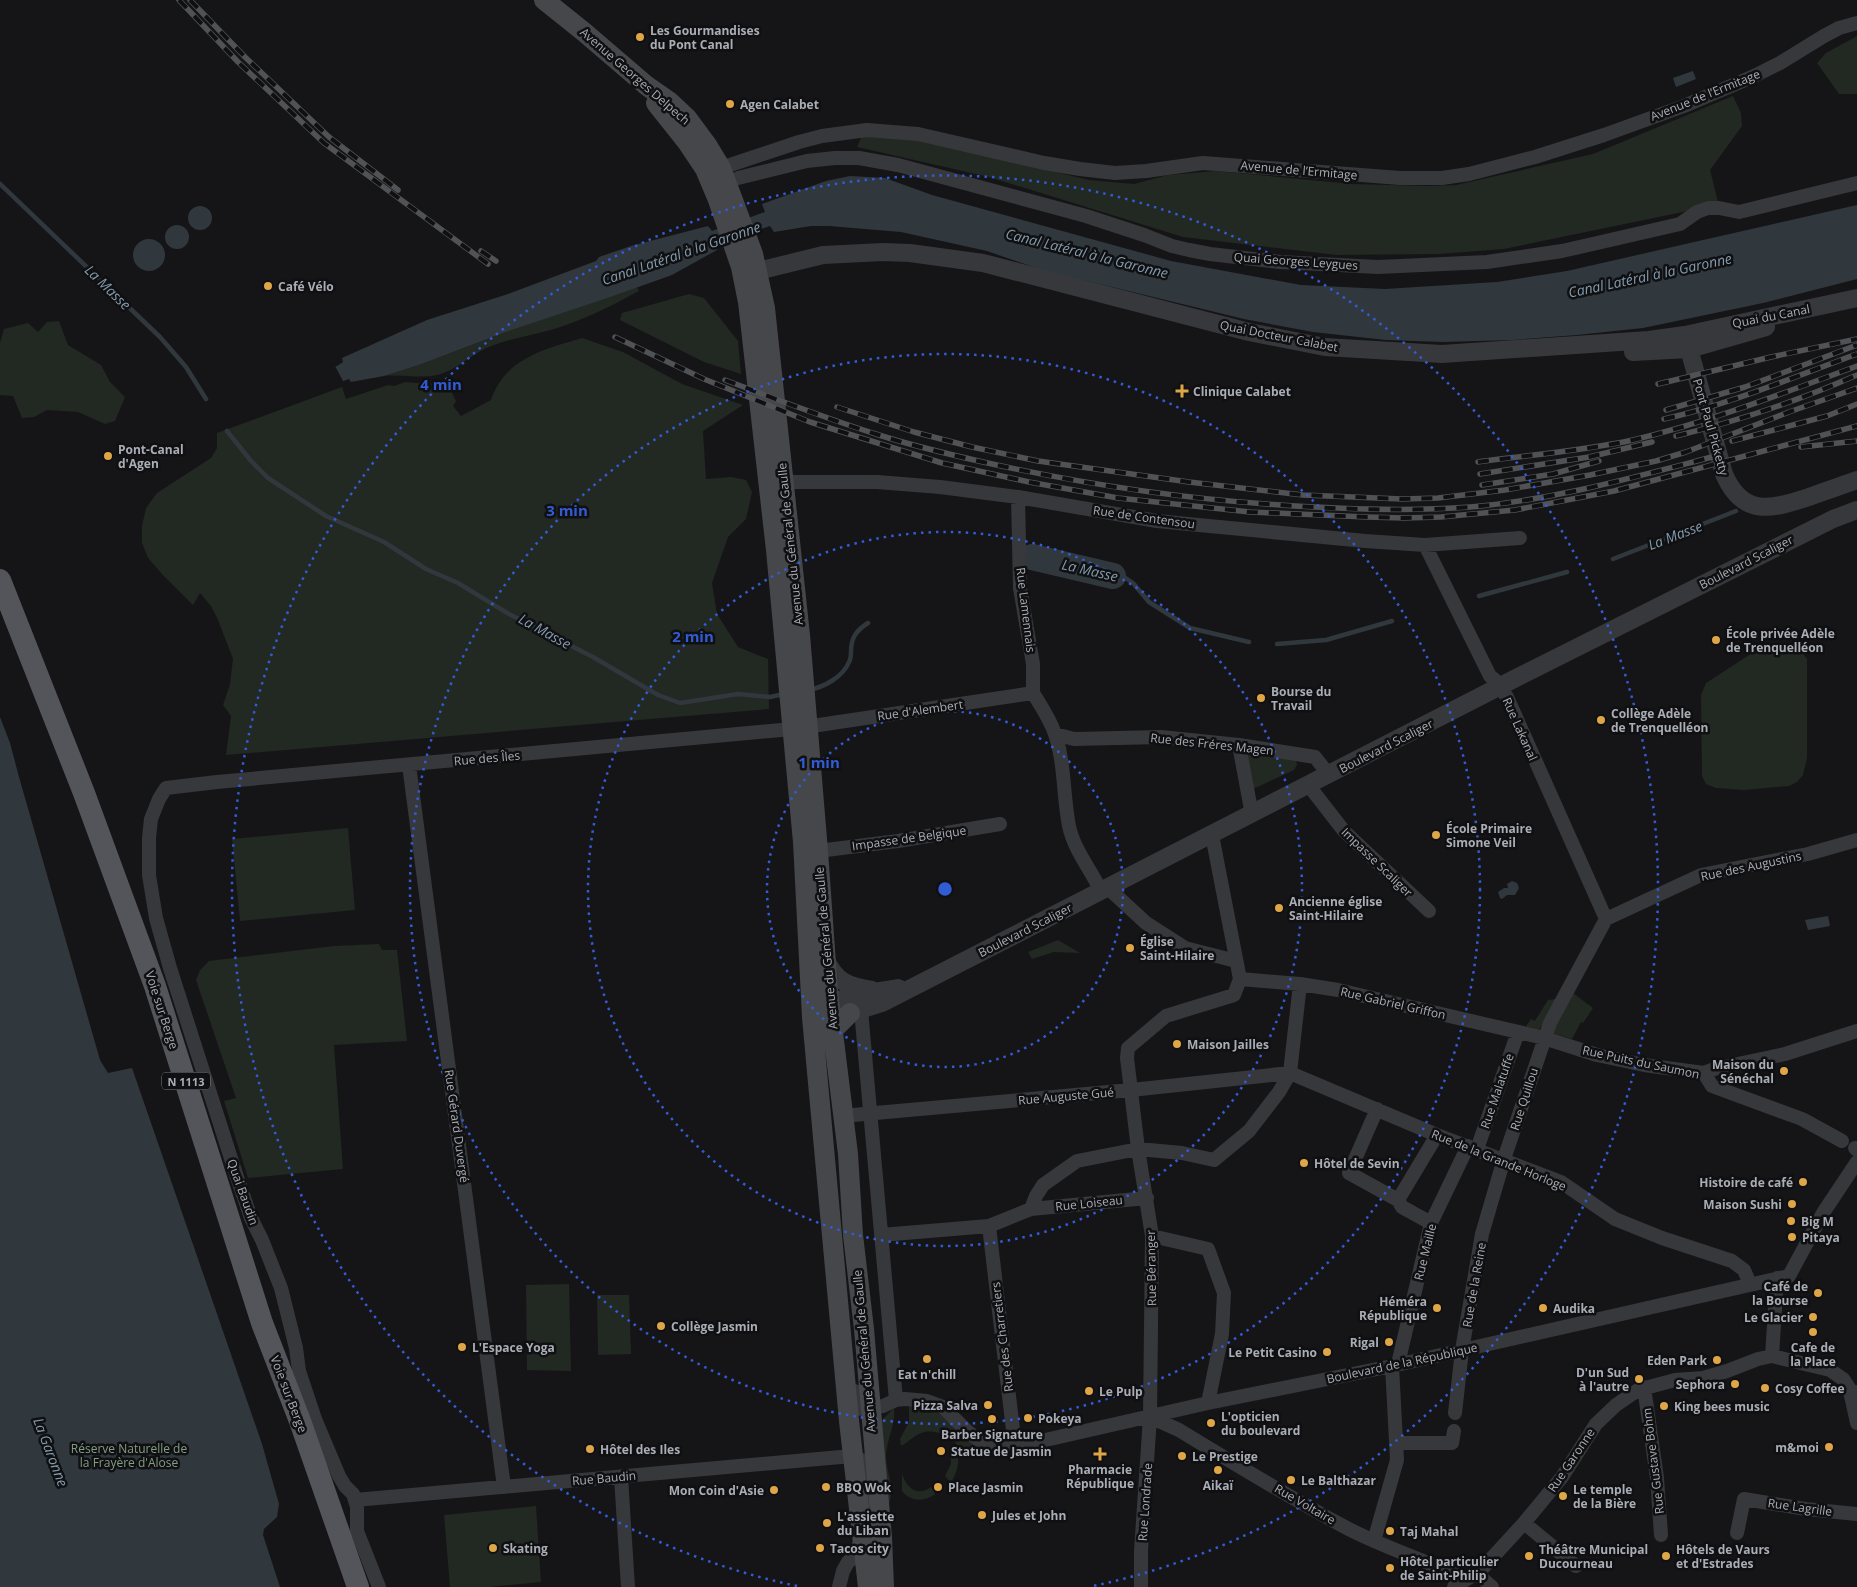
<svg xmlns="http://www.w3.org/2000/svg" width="1857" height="1587" viewBox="0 0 1857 1587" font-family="'Open Sans',sans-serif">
  <rect width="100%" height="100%" fill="#151517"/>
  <path fill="#222822" d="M1857 36V94H1839L1817 63 1826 53Z
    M1733 96 1741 113 1742 126 1710 170 1718 202 1683 212 1504 249 1438 254 1337 255 1183 237 989 177 857 147 862 136 916 139 1089 180 1134 184 1168 175 1216 171 1352 184 1429 186 1456 185 1593 154Z
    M637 287 639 291C615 304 590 317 563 326 541 334 516 337 494 345 473 352 458 370 437 375 420 379 402 374 384 376L419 365 503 333Z
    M689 294 704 298 738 341 741 374 704 362 620 320 622 313Z
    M59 321 68 345 101 365 110 382 125 397 115 421 105 424 78 412 47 410 34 417 22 418 13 396 0 395V343L4 329 28 323 38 332 47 322Z
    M582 338 623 352 682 384 743 405 703 431 706 479 731 477 746 480 752 492 746 519 728 537 712 583 717 614 738 647 768 659 769 709 226 755 231 716 223 705 230 684 233 659 218 620 211 606 200 593 193 605 162 574 148 558 142 543V526L146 508 157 493 211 458 217 448V433L342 387 346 399 388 385 394 386 405 382 428 384 446 381 456 401 453 406 461 416 491 400C505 358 545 349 582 338Z
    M1790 643 1802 652 1807 659V758L1803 775 1797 782 1789 786 1744 790 1716 788 1706 784 1702 776 1701 695 1706 683 1766 644Z
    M1247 754 1291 758 1296 761 1297 765 1294 770 1253 789Z
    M348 828 355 910 240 921 232 839Z
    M1058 940 1080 953 1054 952 1032 959 1028 952Z
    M379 944 382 950H397L407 1041 334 1045 343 1169 248 1178 224 1101 236 1098 196 980 200 970 209 961 334 946Z
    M1573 993 1593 1008 1583 1023 1579 1021 1581 1022 1572 1039 1552 1033Z
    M1556 999 1545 1027 1541 1026 1539 1030 1524 1029 1531 1019 1535 1021 1536 1019 1548 1000Z
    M569 1284 571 1371 527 1370 526 1285Z
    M597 1295H629L631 1354 598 1355Z
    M909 1404C940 1406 954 1426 974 1445 972 1449 967 1455 961 1451 958 1449 957 1444 954 1441 948 1435 934 1430 925 1432 915 1434 909 1442 901 1446L900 1439 909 1422Z
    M894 1408C896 1424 887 1438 886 1455 886 1469 892 1481 891 1495L890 1501 886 1502 881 1421Z
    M950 1445C963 1455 958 1471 951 1483L945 1476 951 1464Z
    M902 1474C907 1488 917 1497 931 1487L935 1494C925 1502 910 1502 902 1491Z
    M536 1506 541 1582 489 1587H450L444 1515Z"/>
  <path fill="#30383e" d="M1693 71 1696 79 1676 87 1673 78Z
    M850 176 885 178 932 195 1171 261 1301 285 1385 289 1497 282 1567 271 1857 205V279L1763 303 1643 328 1577 335 1512 340 1443 342 1386 340 1313 332 1244 319 1042 270 987 251 901 232 829 226H811L774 232 770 226 716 244 717 250 672 275 613 296 503 333 419 365 384 376 351 382 349 379 0 505 337 366 343 362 342 358 427 320 508 294 596 261 599 257 631 246 708 226 712 231 765 212 762 204 826 181Z
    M188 218a12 12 0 1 1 24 0a12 12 0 1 1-24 0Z
    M165 237a12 12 0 1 1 24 0a12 12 0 1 1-24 0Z
    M133 255a16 16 0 1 1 32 0a16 16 0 1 1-32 0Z
    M0 717 10 743 19 777 100 1060 108 1073 132 1068 262 1444 279 1504 277 1517 264 1529 263 1535 280 1587H0Z
    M1512 881 1517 883 1519 888 1515 895H1507L1502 899 1500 898 1498 892 1504 888H1508L1507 884Z
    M1828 916 1830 926 1808 930 1805 920Z"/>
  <path fill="#151517" d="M334 364 343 381 342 385 0 508V485Z"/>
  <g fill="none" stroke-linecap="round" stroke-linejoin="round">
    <path stroke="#30383e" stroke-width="4.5" d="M0 184 160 337 186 367 206 399
      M227 431 251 461 268 478 326 516 384 542 426 569 458 583 509 614 593 657 658 695 680 703 738 694 770 697 784 694
      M1613 559 1736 511
      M1113 576 1124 577 1133 583 1149 602 1190 628 1249 642
      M1479 596 1567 572
      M1277 644 1326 640 1392 621
      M809 690C824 687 843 677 849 662 851 659 851 655 851 651 851 637 857 630 868 623"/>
    <path stroke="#30383e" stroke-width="26" d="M1032 557 1113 576"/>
    <path stroke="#37383b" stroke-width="14" d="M715 170 799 142 822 136 867 130 918 134 1044 163 1080 169 1115 173 1146 171 1203 163 1400 178H1442L1469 174 1535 157 1604 135 1684 106 1752 77 1780 63 1824 36 1839 28 1857 23
      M738 178 807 161 835 158H859L898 165 1086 216 1144 235 1172 246 1189 250 1210 254 1280 262 1378 267 1487 262 1562 251 1680 224 1697 212 1708 208H1719L1739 212 1857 183
      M777 482H877L940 487 1018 497 1157 521 1365 541 1425 545 1520 538
      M1018 497 1020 588 1033 664V693
      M1425 545 1490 676 1496 681 1507 697 1606 919
      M1033 693C1041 706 1050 719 1055 734 1065 763 1063 796 1069 826 1074 850 1091 870 1101 891
      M1055 734 1074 739 1161 737 1239 745 1315 757 1329 775
      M1239 745 1252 815
      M409 765 504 1487
      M1309 786 1344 831 1429 911
      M818 851 898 841 1000 824
      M1108 888 1146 923 1185 948 1236 961
      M1240 979 1300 984 1338 990 1544 1038 1597 1055 1644 1065 1704 1073
      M861 1010 896 1400
      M1704 1073 1714 1069 1785 1054 1857 1031
      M1704 1073 1712 1086 1802 1119 1842 1141
      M1377 1109 1349 1173 1398 1200 1402 1207 1431 1223
      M842 1116 1131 1090 1290 1073 1437 1135 1561 1182 1615 1219 1662 1238 1732 1261 1744 1270 1750 1284
      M1855 1148 1857 1150
      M1477 1149 1518 1032
      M1398 1200 1437 1135
      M1031 1209 1036 1196 1043 1185 1077 1161 1138 1149 1182 1153 1214 1160 1249 1131 1279 1092 1290 1073 1300 984
      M989 1226 1015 1447
      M881 1235 989 1226 1031 1209 1147 1198
      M1152 1236 1208 1249 1224 1293 1222 1334 1208 1403
      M1772 1356 1777 1278
      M1398 1364 1431 1223 1468 1146
      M1644 1387 1657 1478 1661 1535
      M855 1391 857 1409 883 1406 896 1400 905 1399 927 1401 943 1407 967 1431 984 1444 1000 1449 1015 1447 1208 1403 1392 1366 1789 1276 1823 1213 1857 1162
      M1857 1392 1852 1400 1857 1423
      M1455 1413 1462 1350 1482 1234 1504 1159 1550 1023 1606 919 1701 875 1808 854 1857 840
      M1150 1417 1179 1430C1233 1463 1287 1496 1343 1526 1382 1547 1425 1560 1465 1579
      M1397 1443H1452L1454 1431
      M621 1477 628 1587
      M355 1500 852 1456 864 1461 870 1500
      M1524 1523 1576 1566
      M1737 1533 1744 1499 1806 1509 1857 1514
      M1374 1541 1397 1460 1392 1366
      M1477 1574 1492 1587
      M379 1587 357 1531V1507L353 1494 345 1486 339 1476 315 1419 299 1371 296 1348 281 1288 262 1240 251 1218 236 1174 170 968 156 918 149 875V838L151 819 159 799 166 788 217 782 792 729 1033 693
      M839 1587 843 1571 848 1562 854 1557 861 1539
      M1141 1587V1551L1150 1417 1152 1236 1138 1149 1127 1058 1128 1048 1166 1016 1234 995 1240 979 1212 835
      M1454 1587 1480 1571 1524 1523 1562 1477 1596 1424 1616 1405 1638 1390 1675 1380 1703 1378 1727 1371 1758 1359 1772 1356 1830 1370 1843 1379 1849 1388 1852 1400"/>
    <path stroke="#37383b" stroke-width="18" d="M748 260 752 268 758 271 823 255 883 252 910 253 983 263 1249 332 1325 347 1442 354 1649 340 1685 335 1857 298
      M1695 339 1689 349 1724 474C1743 518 1772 509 1809 497 1825 491 1841 486 1857 480
      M1633 352 1689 349 1766 327
      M825 958C836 982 847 986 872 990
      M818 1011C834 996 876 992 898 988
      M837 1013H850L882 1003 1518 677 1833 519 1857 510"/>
    <path stroke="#45474b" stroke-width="20" d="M544 0 584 32 647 86 670 102 687 118 707 145 721 168 753 254 765 308 800 635 818 851 828 992 848 1154 853 1235 864 1329 882 1537 884 1587
      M656 103 687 142 705 169 718 200 741 267 748 302 776 550 803 842 812 1017 849 1421 868 1587
      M833 1030 850 1013"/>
    <path stroke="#53555a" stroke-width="22" d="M0 580 84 793 155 986 262 1323 300 1421 358 1587"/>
    <g stroke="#505256" stroke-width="5.5">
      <path id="rail" d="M179 0 238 62 324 143 488 264
        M190 0 245 57 329 137 398 190
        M481 251 496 261
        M615 337 704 379 810 422 942 463 1029 482 1118 498 1250 512 1366 517 1404 518 1441 517 1515 510 1614 491 1857 426
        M725 380C776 399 827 419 879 435 913 446 948 454 983 462 1078 483 1169 497 1266 504 1334 509 1402 512 1470 507 1555 500 1638 476 1720 455
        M1658 384 1771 357 1857 339
        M837 407 914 432 972 447 1038 461 1189 482 1303 495 1402 499 1438 498 1505 490 1590 475 1656 461 1686 452 1789 412 1857 388
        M1666 410 1745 387 1857 345
        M1664 419C1731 404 1793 377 1857 354
        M1676 436C1738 421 1798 401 1857 375
        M1732 441 1827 416 1857 404
        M1801 447 1857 441
        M1478 462C1529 455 1582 451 1633 440 1710 422 1783 393 1857 366
        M1480 474 1589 457 1652 442
        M1482 485 1553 474 1599 461"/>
    </g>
    <use href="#rail" stroke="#101012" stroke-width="4" stroke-dasharray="11" stroke-linecap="butt"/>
  </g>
  <g fill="none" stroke="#325cd3" stroke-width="2.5" stroke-dasharray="2.5 5">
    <circle cx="945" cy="889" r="178"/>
    <circle cx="945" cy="889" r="357"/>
    <circle cx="945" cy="889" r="535"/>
    <path d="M797 1586A713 713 0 1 1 1093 1586"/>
  </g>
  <g fill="#dea646" stroke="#101012" stroke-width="2">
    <circle cx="640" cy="37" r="5"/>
    <circle cx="730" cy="104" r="5"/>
    <circle cx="268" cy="286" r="5"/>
    <path d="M1179.5 383.5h5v5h5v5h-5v5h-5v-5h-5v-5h5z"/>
    <circle cx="108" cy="456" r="5"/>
    <circle cx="1716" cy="640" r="5"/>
    <circle cx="1261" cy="698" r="5"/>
    <circle cx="1601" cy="720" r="5"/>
    <circle cx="1436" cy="835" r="5"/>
    <circle cx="1279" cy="908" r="5"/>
    <circle cx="1130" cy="948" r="5"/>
    <circle cx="1177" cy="1044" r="5"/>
    <circle cx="1784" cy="1071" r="5"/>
    <circle cx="1304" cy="1163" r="5"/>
    <circle cx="1803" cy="1182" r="5"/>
    <circle cx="1792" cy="1204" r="5"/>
    <circle cx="1791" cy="1221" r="5"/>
    <circle cx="1792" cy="1237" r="5"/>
    <circle cx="1818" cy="1293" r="5"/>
    <circle cx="1437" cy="1308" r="5"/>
    <circle cx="1543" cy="1308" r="5"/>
    <circle cx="1813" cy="1317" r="5"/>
    <circle cx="661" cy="1326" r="5"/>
    <circle cx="1813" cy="1332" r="5"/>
    <circle cx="1389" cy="1342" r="5"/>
    <circle cx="462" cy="1347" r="5"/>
    <circle cx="1327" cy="1352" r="5"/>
    <circle cx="927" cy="1359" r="5"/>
    <circle cx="1717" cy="1360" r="5"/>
    <circle cx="1639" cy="1379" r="5"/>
    <circle cx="1735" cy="1384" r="5"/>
    <circle cx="1765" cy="1388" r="5"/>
    <circle cx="1089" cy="1391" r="5"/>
    <circle cx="988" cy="1405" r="5"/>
    <circle cx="1664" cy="1406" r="5"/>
    <circle cx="1028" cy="1418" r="5"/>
    <circle cx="992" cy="1419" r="5"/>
    <circle cx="1211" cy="1423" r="5"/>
    <circle cx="1829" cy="1447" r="5"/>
    <circle cx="590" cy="1449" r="5"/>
    <circle cx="941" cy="1451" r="5"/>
    <path d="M1097.5 1446.5h5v5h5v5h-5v5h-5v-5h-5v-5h5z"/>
    <circle cx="1182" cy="1456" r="5"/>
    <circle cx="1218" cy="1470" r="5"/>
    <circle cx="1291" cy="1480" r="5"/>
    <circle cx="826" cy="1487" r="5"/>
    <circle cx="938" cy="1487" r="5"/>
    <circle cx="774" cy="1490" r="5"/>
    <circle cx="1563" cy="1496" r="5"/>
    <circle cx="982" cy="1515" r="5"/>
    <circle cx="827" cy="1523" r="5"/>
    <circle cx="1390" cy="1531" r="5"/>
    <circle cx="493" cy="1548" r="5"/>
    <circle cx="820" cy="1548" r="5"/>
    <circle cx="1529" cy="1556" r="5"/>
    <circle cx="1666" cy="1556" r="5"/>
    <circle cx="1390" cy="1568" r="5"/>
  </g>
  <g text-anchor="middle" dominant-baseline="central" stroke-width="5" stroke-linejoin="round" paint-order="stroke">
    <rect fill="#101012" stroke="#7b7e84" stroke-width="1" x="162" y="1072.5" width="48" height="17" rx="4"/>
    <g font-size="11" font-weight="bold" fill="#a9adb5">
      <text x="186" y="1081">N 1113</text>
    </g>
    <g font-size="12" font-weight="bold" fill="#a9adb5" stroke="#101012" text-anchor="start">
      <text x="650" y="30">Les Gourmandises<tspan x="650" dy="14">du Pont Canal</tspan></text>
      <text x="740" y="104">Agen Calabet</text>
      <text x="278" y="286">Café Vélo</text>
      <text x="1193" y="391">Clinique Calabet</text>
      <text x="118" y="449">Pont-Canal<tspan x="118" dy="14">d'Agen</tspan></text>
      <text x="1726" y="633">École privée Adèle<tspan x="1726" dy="14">de Trenquelléon</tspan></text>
      <text x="1271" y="691">Bourse du<tspan x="1271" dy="14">Travail</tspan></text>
      <text x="1611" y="713">Collège Adèle<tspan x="1611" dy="14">de Trenquelléon</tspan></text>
      <text x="1446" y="828">École Primaire<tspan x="1446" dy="14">Simone Veil</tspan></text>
      <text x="1289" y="901">Ancienne église<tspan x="1289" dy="14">Saint-Hilaire</tspan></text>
      <text x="1140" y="941">Église<tspan x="1140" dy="14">Saint-Hilaire</tspan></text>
      <text x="1187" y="1044">Maison Jailles</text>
      <text x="1774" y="1064" text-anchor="end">Maison du<tspan x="1774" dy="14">Sénéchal</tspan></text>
      <text x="1314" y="1163">Hôtel de Sevin</text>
      <text x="1793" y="1182" text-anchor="end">Histoire de café</text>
      <text x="1782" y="1204" text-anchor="end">Maison Sushi</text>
      <text x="1801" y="1221">Big M</text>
      <text x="1802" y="1237">Pitaya</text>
      <text x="1808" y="1286" text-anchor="end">Café de<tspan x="1808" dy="14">la Bourse</tspan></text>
      <text x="1427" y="1301" text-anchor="end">Héméra<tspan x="1427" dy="14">République</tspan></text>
      <text x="1553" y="1308">Audika</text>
      <text x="1803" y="1317" text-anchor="end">Le Glacier</text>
      <text x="671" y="1326">Collège Jasmin</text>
      <text x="1379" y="1342" text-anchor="end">Rigal</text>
      <text x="472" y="1347">L'Espace Yoga</text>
      <text x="1813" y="1347" text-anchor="middle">Cafe de<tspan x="1813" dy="14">la Place</tspan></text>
      <text x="1317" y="1352" text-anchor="end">Le Petit Casino</text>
      <text x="1707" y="1360" text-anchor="end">Eden Park</text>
      <text x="1629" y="1372" text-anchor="end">D'un Sud<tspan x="1629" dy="14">à l'autre</tspan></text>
      <text x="927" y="1374" text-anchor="middle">Eat n'chill</text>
      <text x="1725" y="1384" text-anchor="end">Sephora</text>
      <text x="1775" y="1388">Cosy Coffee</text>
      <text x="1099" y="1391">Le Pulp</text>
      <text x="978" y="1405" text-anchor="end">Pizza Salva</text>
      <text x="1674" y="1406">King bees music</text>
      <text x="1221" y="1416">L'opticien<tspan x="1221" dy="14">du boulevard</tspan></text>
      <text x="1038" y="1418">Pokeya</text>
      <text x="992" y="1434" text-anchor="middle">Barber Signature</text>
      <text x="1819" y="1447" text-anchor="end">m&amp;moi</text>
      <text x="600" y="1449">Hôtel des Iles</text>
      <text x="951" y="1451">Statue de Jasmin</text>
      <text x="1192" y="1456">Le Prestige</text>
      <text x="1100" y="1469" text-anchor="middle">Pharmacie<tspan x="1100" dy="14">République</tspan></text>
      <text x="1301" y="1480">Le Balthazar</text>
      <text x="1218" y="1485" text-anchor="middle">Aikaï</text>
      <text x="836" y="1487">BBQ Wok</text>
      <text x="948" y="1487">Place Jasmin</text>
      <text x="1573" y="1489">Le temple<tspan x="1573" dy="14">de la Bière</tspan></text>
      <text x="764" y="1490" text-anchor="end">Mon Coin d'Asie</text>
      <text x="992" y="1515">Jules et John</text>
      <text x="837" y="1516">L'assiette<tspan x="837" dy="14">du Liban</tspan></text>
      <text x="1400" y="1531">Taj Mahal</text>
      <text x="503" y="1548">Skating</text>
      <text x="830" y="1548">Tacos city</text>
      <text x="1539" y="1549">Théâtre Municipal<tspan x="1539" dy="14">Ducourneau</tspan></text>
      <text x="1676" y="1549">Hôtels de Vaurs<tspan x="1676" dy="14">et d'Estrades</tspan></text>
      <text x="1400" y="1561">Hôtel particulier<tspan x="1400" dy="14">de Saint-Philip</tspan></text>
    </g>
    <g font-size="12" fill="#a9adb5" stroke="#101012">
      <text transform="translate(635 76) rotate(41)">Avenue Georges Delpech</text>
      <text transform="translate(1705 95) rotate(-22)">Avenue de l’Ermitage</text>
      <text transform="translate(1299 170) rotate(5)">Avenue de l’Ermitage</text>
      <text transform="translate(1296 261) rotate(4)">Quai Georges Leygues</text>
      <text transform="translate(1771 316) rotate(-11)">Quai du Canal</text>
      <text transform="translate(1279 336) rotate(11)">Quai Docteur Calabet</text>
      <text transform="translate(1711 427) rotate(74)">Pont Paul Picketty</text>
      <text transform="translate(1144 517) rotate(8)">Rue de Contensou</text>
      <text transform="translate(790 544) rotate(-96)">Avenue du Général de Gaulle</text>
      <text transform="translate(1746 562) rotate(-27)">Boulevard Scaliger</text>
      <text transform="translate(1026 610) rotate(83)">Rue Lamennais</text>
      <text transform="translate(920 710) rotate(-8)">Rue d'Alembert</text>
      <text transform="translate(1520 729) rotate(66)">Rue Lakanal</text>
      <text transform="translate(1212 744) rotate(6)">Rue des Fréres Magen</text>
      <text transform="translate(1386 746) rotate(-27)">Boulevard Scaliger</text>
      <text transform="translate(487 758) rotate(-5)">Rue des Îles</text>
      <text transform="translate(909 838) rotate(-8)">Impasse de Belgique</text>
      <text transform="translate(1377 862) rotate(44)">Impasse Scaliger</text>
      <text transform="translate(1751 866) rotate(-12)">Rue des Augustins</text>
      <text transform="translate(1025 930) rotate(-27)">Boulevard Scaliger</text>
      <text transform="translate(826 948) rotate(-95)">Avenue du Général de Gaulle</text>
      <text transform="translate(1393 1003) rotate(13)">Rue Gabriel Griffon</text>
      <text transform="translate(162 1010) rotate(72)">Voie sur Berge</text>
      <text transform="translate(1641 1062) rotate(12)">Rue Puits du Saumon</text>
      <text transform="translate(1497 1091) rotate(-71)">Rue Malatuffe</text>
      <text transform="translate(1066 1096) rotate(-5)">Rue Auguste Gué</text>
      <text transform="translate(1524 1099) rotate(-72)">Rue Quillou</text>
      <text transform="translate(457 1126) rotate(82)">Rue Gérard Duvergé</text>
      <text transform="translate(1499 1160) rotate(22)">Rue de la Grande Horloge</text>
      <text transform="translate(243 1192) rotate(70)">Quai Baudin</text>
      <text transform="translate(1089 1203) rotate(-6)">Rue Loiseau</text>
      <text transform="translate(1425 1252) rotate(-76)">Rue Maille</text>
      <text transform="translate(1151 1268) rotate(-91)">Rue Béranger</text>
      <text transform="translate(1474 1285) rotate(-80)">Rue de la Reine</text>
      <text transform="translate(1002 1337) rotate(-97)">Rue des Charretiers</text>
      <text transform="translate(864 1351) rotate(-95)">Avenue du Général de Gaulle</text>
      <text transform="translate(1402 1363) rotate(-12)">Boulevard de la République</text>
      <text transform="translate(289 1394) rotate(69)">Voie sur Berge</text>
      <text transform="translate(1571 1460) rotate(-56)">Rue Garonne</text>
      <text transform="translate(1653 1461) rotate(-97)">Rue Gustave Bohm</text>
      <text transform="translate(604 1478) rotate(-5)">Rue Baudin</text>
      <text transform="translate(1145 1502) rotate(-86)">Rue Londrade</text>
      <text transform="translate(1305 1504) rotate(30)">Rue Voltaire</text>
      <text transform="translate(1800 1507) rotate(8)">Rue Lagrille</text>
    </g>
    <g font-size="12" fill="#829e83" stroke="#101012">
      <text x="129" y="1448">Réserve Naturelle de<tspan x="129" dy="14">la Frayère d'Alose</tspan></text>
    </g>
    <g font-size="14" font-style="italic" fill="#839bad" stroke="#101012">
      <text transform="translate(681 253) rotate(-19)">Canal Latéral à la Garonne</text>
      <text transform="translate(1087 253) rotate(14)">Canal Latéral à la Garonne</text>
      <text transform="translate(1650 275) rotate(-12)">Canal Latéral à la Garonne</text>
      <text transform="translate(108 287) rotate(44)">La Masse</text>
      <text transform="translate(1675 535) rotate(-21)">La Masse</text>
      <text transform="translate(1090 570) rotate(13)">La Masse</text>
      <text transform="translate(545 631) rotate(29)">La Masse</text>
      <text transform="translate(51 1452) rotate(69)">La Garonne</text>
    </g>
  </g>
  <circle cx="945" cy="889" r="8" fill="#325cd3" stroke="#101012" stroke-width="2.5"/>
  <g font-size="15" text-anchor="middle" font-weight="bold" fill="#325cd3" stroke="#101012" stroke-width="5" stroke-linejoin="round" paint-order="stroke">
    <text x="441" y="390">4 min</text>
    <text x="567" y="516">3 min</text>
    <text x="693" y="642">2 min</text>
    <text x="819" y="768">1 min</text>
  </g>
</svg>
